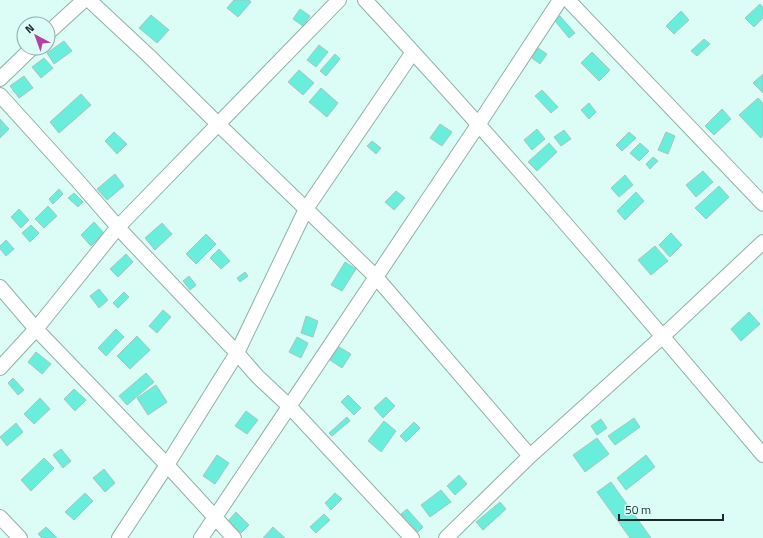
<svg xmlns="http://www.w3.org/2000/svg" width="763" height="538" viewBox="0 0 763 538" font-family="'Titillium Web',sans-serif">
  <rect width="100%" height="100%" fill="#dbfdf6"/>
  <path fill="#68eedb" stroke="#a5c6bf" d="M234 0H249L251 2 238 17 227 8Z
    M760 4 763 7V18L754 27 745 18Z
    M300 9 310 16 303 26 293 19Z
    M681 11 689 20 674 34 666 26Z
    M151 15 169 30 157 43 139 28Z
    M560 16 575 33 569 38 555 21Z
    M704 39 710 44 697 56 691 51Z
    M64 41 72 51 54 64 47 53Z
    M319 45 328 52 316 67 307 60Z
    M538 48 547 54 540 64 532 58Z
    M592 52 610 70 599 81 581 63Z
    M335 54 340 59 326 76 320 71Z
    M44 58 53 68 41 78 32 67Z
    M299 70 314 83 303 95 288 82Z
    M763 74V93L753 83Z
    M24 76 33 88 19 98 10 86Z
    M321 88 338 103 327 117 309 102Z
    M542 90 558 107 551 113 535 96Z
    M81 94 91 105 59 133 50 122Z
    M758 98 763 103V135L761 138 739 115Z
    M589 103 596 112 589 119 581 110Z
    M722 109 731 119 714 135 705 126Z
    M0 119 9 129 0 138Z
    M440 124 452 132 442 146 430 138Z
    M537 129 545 139 532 150 524 140Z
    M564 130 571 139 561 146 554 137Z
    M114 132 127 144 117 154 105 141Z
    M629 132 636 138 622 151 616 145Z
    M666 132 675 136 668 154 658 150Z
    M372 141 381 148 376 154 367 146Z
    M549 143 557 152 537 171 528 162Z
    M640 143 649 151 639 161 630 153Z
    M653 157 658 161 650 169 646 164Z
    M703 171 713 182 696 197 686 185Z
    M115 174 124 186 107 200 97 189Z
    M625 175 633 185 619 197 611 188Z
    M719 186 729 197 706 219 695 208Z
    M59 189 63 194 53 204 49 199Z
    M396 191 405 198 394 210 385 202Z
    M636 192 644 201 625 220 617 211Z
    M74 193 83 202 78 207 68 198Z
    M48 206 57 216 44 228 35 219Z
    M19 209 29 220 21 228 11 217Z
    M94 222 104 233 91 246 81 235Z
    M162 223 172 234 155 250 145 238Z
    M31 225 39 233 30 242 22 233Z
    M671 233 682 245 670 257 659 245Z
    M206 234 216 244 196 264 186 254Z
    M6 240 14 249 6 256 0 249V246Z
    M655 246 668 261 651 275 638 260Z
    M219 249 230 261 221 269 210 258Z
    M126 254 133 262 118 277 110 269Z
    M345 262 356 269 342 291 331 285Z
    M245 272 248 276 240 282 237 278Z
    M189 276 196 285 190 290 183 281Z
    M99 289 108 300 99 308 90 296Z
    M124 292 129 297 118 308 113 303Z
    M163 310 171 317 157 333 149 326Z
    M749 312 760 324 741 341 731 329Z
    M306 316 318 321 313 337 301 333Z
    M116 329 124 337 106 356 98 348Z
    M137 336 150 350 130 369 117 356Z
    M297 337 308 343 301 358 289 352Z
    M339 347 351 354 342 368 330 360Z
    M36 352 51 364 42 374 28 362Z
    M146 373 154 382 127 405 119 396Z
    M13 378 24 390 18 395 8 383Z
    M156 385 167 402 148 415 137 398Z
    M74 389 86 400 75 411 64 399Z
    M348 395 361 408 354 415 341 402Z
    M386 397 395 406 383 418 374 408Z
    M40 398 50 409 34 424 24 414Z
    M246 411 258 420 247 434 235 426Z
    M347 417 350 421 332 436 329 433Z
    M634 418 640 427 615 445 608 436Z
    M601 419 607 428 597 435 591 426Z
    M384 421 396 431 381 452 368 441Z
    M414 422 420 428 406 442 400 436Z
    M16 423 23 432 7 446 0 437Z
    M597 438 609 454 585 472 573 455Z
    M61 449 71 461 63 468 53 455Z
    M217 455 229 463 215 484 203 476Z
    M646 455 655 467 626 490 617 478Z
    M44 458 54 468 31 491 21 480Z
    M104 469 115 483 105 492 93 478Z
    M459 475 467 484 455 495 447 486Z
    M611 482 651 538H630L597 492Z
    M441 490 451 502 430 517 421 505Z
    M85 493 93 501 74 520 65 512Z
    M335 493 342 499 331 510 325 503Z
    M500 502 506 509 483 530 476 522Z
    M407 509 423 527 418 532 401 514Z
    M236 512 249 525 241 533 228 521Z
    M324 514 330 520 316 533 310 527Z
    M46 527 57 538H42L38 534Z
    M273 527 285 538H263Z"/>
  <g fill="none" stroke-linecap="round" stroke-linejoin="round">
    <g stroke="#90b0a9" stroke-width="16">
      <path id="minor" d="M89 0 148 55 218 124 306 209 376 277 530 456
        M365 0C502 147 633 301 763 455
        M568 0 763 204
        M48 33 84 0
        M0 79 32 48
        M0 95 77 180 124 234 237 353 257 376 289 406 412 538
        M0 287 36 329 167 465 234 538
        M0 368 36 329 118 227 339 0
        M0 517 20 538
        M119 538 167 465 237 353 306 209 413 52
        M201 538 478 125 560 0
        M446 538 530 456 663 336 763 242"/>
    </g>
    <use href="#minor" stroke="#fff" stroke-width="14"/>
  </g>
  <g transform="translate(36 36) rotate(319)"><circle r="19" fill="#dbfdf6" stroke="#8fa8a3"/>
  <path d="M0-3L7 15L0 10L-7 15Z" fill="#b144a3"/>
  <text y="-6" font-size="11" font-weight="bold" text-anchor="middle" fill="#1c2927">N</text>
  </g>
  <path d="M619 514v6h104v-6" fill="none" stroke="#1c2927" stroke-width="2"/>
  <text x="625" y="514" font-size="12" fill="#1c2927" stroke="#dbfdf6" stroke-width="3" paint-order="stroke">50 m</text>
</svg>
